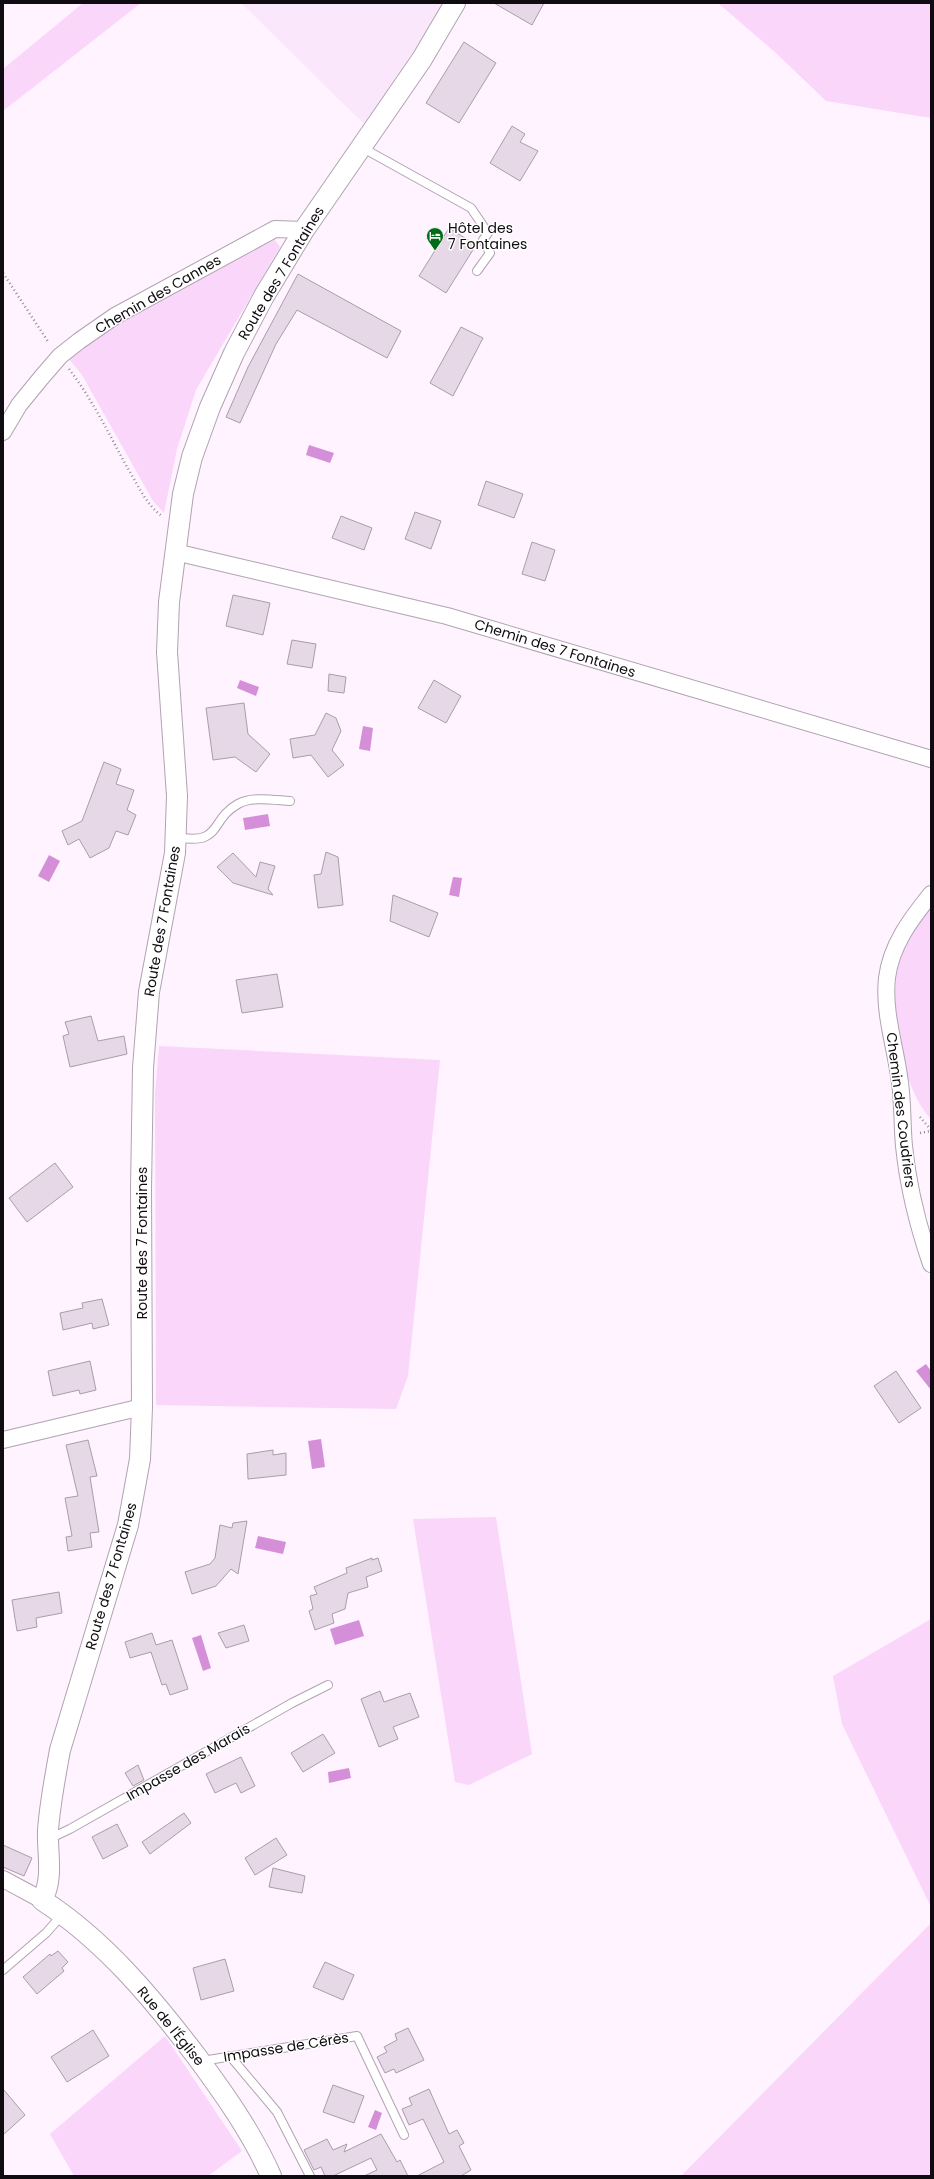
<svg xmlns="http://www.w3.org/2000/svg" width="934" height="2179" viewBox="0 0 934 2179" font-family="Poppins,sans-serif">
  <rect width="100%" height="100%" fill="#fff3ff"/>
  <path fill="#fae7fb" d="M241 3H446L364 124Z"/>
  <path fill="#fad6fb" d="M83 3H141L3 111V69Z
    M718 3H931V118L826 101 777 54Z
    M275 240 280 247 196 390 177 449 164 513 153 501 82 375 68 358C132 311 204 275 275 240Z
    M931 907V1119C899 1085 885 993 903 951 910 935 920 920 931 907Z
    M159 1046 440 1060 408 1376 396 1409 156 1405 155 1094Z
    M496 1517 532 1754 469 1785 455 1782 413 1519Z
    M931 1619V1907L842 1724 833 1676Z
    M931 1923V2176H681Z
    M165 2036 242 2151 208 2176H74L50 2134Z"/>
  <path fill="#d58fd9" d="M309 445 334 453 330 463 306 455Z
    M240 680 259 687 256 696 237 688Z
    M363 726 373 728 370 751 359 749Z
    M268 814 270 826 245 830 243 818Z
    M49 855 60 861 49 882 38 876Z
    M453 877 462 878 459 897 449 895Z
    M926 1364 931 1371V1390L916 1371Z
    M321 1439 325 1467 312 1469 308 1441Z
    M258 1536 286 1542 283 1554 255 1548Z
    M359 1620 364 1636 335 1645 330 1629Z
    M201 1635 211 1668 203 1671 192 1638Z
    M349 1768 351 1778 329 1783 328 1772Z
    M375 2110 382 2113 376 2130 368 2127Z"/>
  <path fill="#e6d8e6" stroke="#aa9dab" d="M494 3H544L532 25Z
    M464 42 496 63 459 123 426 103Z
    M512 126 525 134 520 142 538 151 520 181 490 163Z
    M449 228 476 245 446 293 419 276Z
    M298 274 401 331 387 358 297 310 276 344 240 423 226 417 248 367Z
    M461 327 483 338 453 396 430 383Z
    M486 481 523 494 514 518 478 505Z
    M415 512 441 521 431 549 405 539Z
    M341 516 372 528 364 550 332 538Z
    M532 542 555 550 545 581 522 574Z
    M233 595 270 603 263 635 226 626Z
    M292 640 316 644 312 668 287 664Z
    M329 674 346 677 344 693 328 691Z
    M434 680 461 696 446 723 418 708Z
    M244 703 248 734 270 754 256 772 235 757 213 760 206 708Z
    M326 713 336 718 341 731 332 750 344 765 328 777 311 755 293 758 290 739 315 735Z
    M104 762 121 769 116 784 134 790 127 810 136 815 128 835 116 831 109 848 90 858 79 839 68 845 62 831 82 821Z
    M326 852 338 857 343 905 318 908 314 875 321 874Z
    M233 853 256 877 260 862 275 866 268 889 273 895 233 883 217 867Z
    M393 895 438 913 429 937 390 921Z
    M277 974 283 1007 242 1013 236 980Z
    M91 1016 98 1041 124 1036 127 1054 70 1067 63 1036 69 1034 65 1022Z
    M55 1163 73 1187 27 1222 9 1198Z
    M102 1299 109 1325 93 1329 92 1323 63 1330 60 1313 83 1308 82 1303Z
    M90 1361 96 1390 80 1394 79 1390 53 1396 48 1371Z
    M896 1371 921 1408 899 1423 874 1386Z
    M88 1440 97 1476 90 1477 99 1532 90 1533 92 1547 68 1551 66 1537 72 1536 65 1498 78 1496 66 1445Z
    M273 1450V1455L286 1453V1475L248 1479 247 1454Z
    M247 1521 238 1574 231 1569 216 1586 192 1594 185 1572 210 1564 215 1558 220 1525 232 1528 233 1523Z
    M372 1558V1560L378 1558 382 1571 366 1577 368 1587 348 1593 345 1609 332 1614 334 1623 315 1630 309 1611 313 1609 310 1596 317 1594 314 1587 347 1573 346 1568Z
    M59 1592 62 1613 36 1618 37 1627 17 1631 12 1600Z
    M244 1625 249 1641 226 1648 218 1633Z
    M152 1633 156 1645 172 1640 188 1689 170 1695 166 1684 162 1685 151 1652 130 1658 125 1642Z
    M380 1691 384 1702 410 1693 419 1717 393 1727 398 1739 379 1747 361 1699Z
    M323 1734 335 1753 303 1772 291 1753Z
    M241 1757 255 1786 241 1793 236 1783 215 1793 206 1774Z
    M138 1765 144 1780 133 1786 125 1773Z
    M184 1813 191 1823 150 1854 142 1842Z
    M117 1824 128 1846 103 1859 92 1837Z
    M276 1838 287 1855 255 1875 245 1858Z
    M3 1845 32 1858 24 1876 3 1867Z
    M273 1868 305 1876 302 1893 269 1887Z
    M58 1951 68 1962 62 1968 64 1971 37 1994 23 1977 50 1954 51 1956Z
    M225 1959 234 1991 201 2000 193 1968Z
    M325 1962 354 1975 343 2000 313 1987Z
    M408 2028 424 2060 396 2073 394 2069 385 2073 377 2057 387 2052 384 2047 397 2040 395 2034Z
    M93 2030 109 2056 67 2082 51 2057Z
    M333 2085 364 2096 354 2123 323 2112Z
    M3 2089 25 2115 3 2135Z
    M429 2089 449 2134 457 2130 464 2143 459 2146 471 2170 461 2176H417L444 2162 423 2119 409 2125 402 2109 412 2105 409 2098Z
    M381 2134 397 2162 400 2160 408 2176H364L377 2170 371 2158 333 2176H325L321 2167 314 2170 304 2150 327 2139 333 2150 347 2144 344 2152Z"/>
  <g fill="none" stroke-linecap="round" stroke-linejoin="round">
    <g stroke="#b0a3b1" stroke-width="10">
      <path id="service" d="M361 147 471 208 488 233 483 240 490 253 477 271
        M176 837C223 846 209 820 238 804 252 796 274 800 290 801
        M49 1839 70 1829 292 1703 328 1685
        M3 1970 46 1933 62 1915
        M230 2056 277 2112 310 2176
        M202 2061 357 2036 404 2135"/>
    </g>
    <g stroke="#b0a3b1" stroke-width="18">
      <path id="minor" d="M3 432 19 405 41 378 60 356 79 341 115 316 275 229 304 230
        M175 552 447 616 931 759
        M931 894C911 919 891 945 887 978 883 1013 896 1048 900 1083 903 1104 902 1125 904 1146 908 1186 918 1226 931 1264
        M3 1440 142 1407
        M3 1879 42 1900"/>
    </g>
    <g stroke="#b0a3b1" stroke-width="22">
      <path id="tertiary" d="M271 2176C252 2133 225 2095 197 2057 153 1999 104 1940 42 1900 54 1878 47 1854 48 1830 50 1803 55 1777 60 1750L128 1525 140 1459 142 1407 141 1189 143 1068 149 992 175 853 177 796 167 652 169 602 183 494 192 457 210 407 234 353 264 296 304 230 422 59 455 3"/>
    </g>
    <path stroke="#918992" stroke-width="2.5" stroke-dasharray="1 3" stroke-linecap="butt" d="M3 273 49 343
      M69 369C92 399 109 434 127 467 137 483 146 505 162 516
      M920 1117 931 1130
      M920 1133 931 1131"/>
    <use href="#service" stroke="#fff" stroke-width="8"/>
    <use href="#minor" stroke="#fff" stroke-width="16"/>
    <use href="#tertiary" stroke="#fff" stroke-width="20"/>
  </g>
  <defs>
    <g id="hotel-pin" transform="scale(0.9)"><path d="M0 17L-7.5 6A9.5 9.5 0 1 1 7.5 6Z" fill="#016b19" stroke="#fff"/><path d="M-6-4.5h1.5V1H6V5H4.5V3h-9V5H-6ZM-4 0a1.8 1.8 0 1 1 3.6 0ZM.5 0V-2.5h3Q6-2.5 6 0Z" fill="#fff"/></g>
  </defs>
  <g fill-rule="evenodd">
    <use href="#hotel-pin" x="435" y="236"/>
  </g>
  <g text-anchor="middle" dominant-baseline="central" stroke-width="3" stroke-linejoin="round" paint-order="stroke">
    <g font-size="14" fill="#0f0b10" stroke="#fff" text-anchor="start">
      <text x="448" y="228">Hôtel des<tspan x="448" dy="16">7 Fontaines</tspan></text>
    </g>
    <g font-size="14" fill="#0f0b10" stroke="#fff">
      <text transform="translate(281 273) rotate(-59)">Route des 7 Fontaines</text>
      <text transform="translate(158 294) rotate(-30)">Chemin des Cannes</text>
      <text transform="translate(555 648) rotate(17)">Chemin des 7 Fontaines</text>
      <text transform="translate(162 921) rotate(-80)">Route des 7 Fontaines</text>
      <text transform="translate(901 1110) rotate(83)">Chemin des Coudriers</text>
      <text transform="translate(142 1243) rotate(-90)">Route des 7 Fontaines</text>
      <text transform="translate(111 1576) rotate(-74)">Route des 7 Fontaines</text>
      <text transform="translate(188 1762) rotate(-30)">Impasse des Marais</text>
      <text transform="translate(171 2026) rotate(51)">Rue de l'Église</text>
      <text transform="translate(286 2047) rotate(-9)">Impasse de Cérès</text>
    </g>
  </g>
  <rect width="934" height="2179" fill="none" stroke="#0f0b10" stroke-width="8"/>
</svg>
